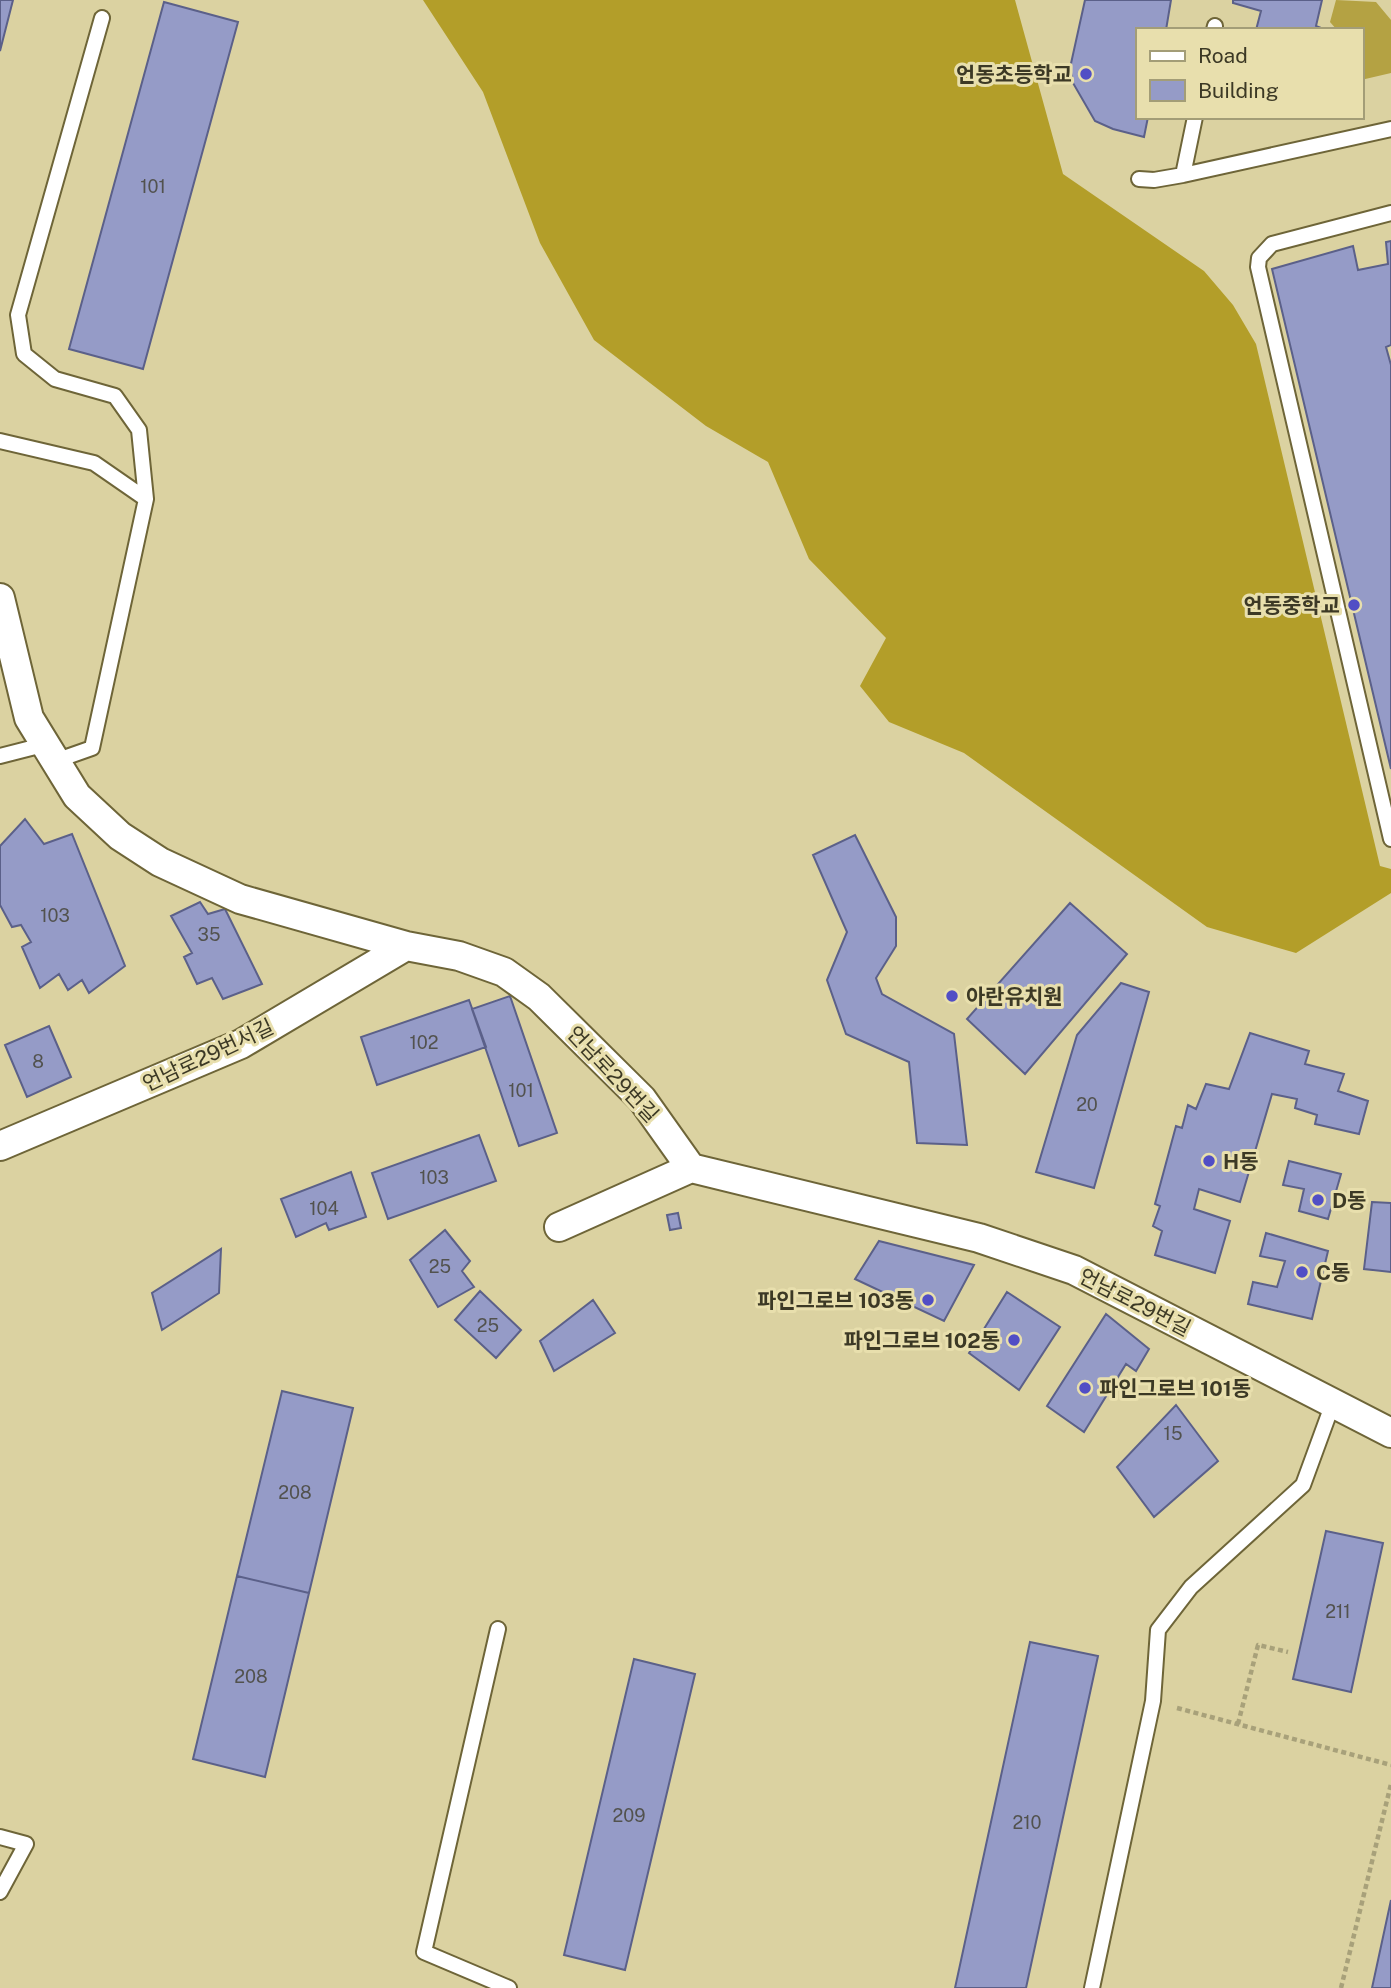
<svg xmlns="http://www.w3.org/2000/svg" width="1391" height="1988" viewBox="0 0 1391 1988" font-family="'Public Sans','Noto Sans KR',sans-serif">
  <rect width="100%" height="100%" fill="#dbd2a1"/>
  <path fill="#b4a243" d="M1336 0 1376 2 1391 20V73L1361 80V30H1337L1330 22Z"/>
  <path fill="#b39e29" d="M423 0H1015L1063 174 1204 271 1233 305 1256 344 1380 866 1391 869V893L1296 953 1207 927 964 753 889 722 860 686 886 638 809 559 768 462 706 426 594 340 540 243 483 92Z"/>
  <path fill="#959bc7" stroke="#5b6089" stroke-width="2" d="M0 0H13L0 51Z
    M1085 0H1171L1166 30H1137V117H1148L1144 137 1113 129 1095 121 1073 83 1070 68Z
    M1233 0H1322L1316 26 1326 30H1256L1261 11 1233 3Z
    M164 2 238 22 143 369 69 349Z
    M1391 241V345L1386 347 1391 365V769L1272 269 1353 246 1358 270 1388 264 1386 242Z
    M25 819 44 844 72 834 125 966 89 993 82 980 68 990 59 974 40 988 22 947 31 942 21 925 12 927 0 905V846Z
    M855 835 896 917V946L876 978 882 994 954 1034 967 1145 917 1143 909 1062 846 1034 827 980 847 932 813 855Z
    M200 902 208 914 225 909 262 984 223 999 212 978 197 984 184 957 192 953 171 916Z
    M1070 903 1127 954 1025 1074 967 1019Z
    M1121 983 1149 992 1094 1188 1036 1172 1077 1035Z
    M510 996 557 1133 519 1146 472 1009Z
    M469 1000 486 1047 377 1085 361 1037Z
    M49 1026 71 1077 27 1097 5 1045Z
    M1250 1033 1309 1051 1305 1064 1344 1074 1338 1091 1368 1101 1359 1134 1315 1124 1317 1115 1295 1108 1297 1099 1272 1094 1240 1202 1199 1189 1194 1209 1230 1221 1215 1273 1155 1255 1162 1231 1153 1226 1160 1206 1155 1204 1176 1126 1182 1128 1188 1105 1196 1109 1206 1084 1229 1089Z
    M479 1135 496 1181 388 1219 372 1173Z
    M1289 1161 1341 1174 1328 1219 1299 1211 1304 1189 1283 1185Z
    M351 1172 366 1217 329 1230 326 1223 296 1237 281 1199Z
    M1372 1202 1391 1203V1272L1364 1269Z
    M678 1213 681 1228 670 1230 667 1215Z
    M445 1230 470 1261 462 1271 474 1287 438 1307 410 1260Z
    M1266 1233 1328 1251 1312 1319 1248 1304 1253 1282 1277 1287 1285 1261 1260 1256Z
    M879 1241 974 1265 944 1321 855 1279Z
    M221 1249 219 1293 162 1330 152 1293Z
    M480 1291 521 1330 496 1358 455 1320Z
    M1007 1292 1060 1327 1019 1390 969 1353Z
    M593 1300 615 1333 554 1371 540 1341Z
    M1106 1314 1149 1349 1136 1371 1126 1364 1084 1432 1047 1406Z
    M282 1391 353 1408 309 1593 237 1576Z
    M1176 1405 1218 1461 1154 1517 1117 1467Z
    M1326 1531 1383 1543 1351 1692 1293 1679Z
    M237 1576 309 1593 265 1777 193 1759Z
    M1030 1642 1098 1656 1026 1988H955Z
    M634 1659 695 1674 625 1970 564 1955Z
    M1391 1900V1988H1372Z"/>
  <g fill="none" stroke-linecap="round" stroke-linejoin="round">
    <g stroke="#6e6538" stroke-width="18">
      <path id="lane" d="M102 18 18 315 24 354 55 379 115 396 139 430 146 499
        M1214 30 1215 26
        M1183 175 1195 117
        M1139 179 1154 180 1183 175 1391 129
        M1391 213 1272 244 1259 258 1258 267 1391 839
        M0 441 94 463 146 499 92 748 55 761
        M0 756 43 745
        M498 1629 424 1952 509 1988
        M0 1837 26 1844 0 1892
        M1092 1988 1153 1701 1158 1630 1191 1587 1303 1485 1333 1403"/>
    </g>
    <g stroke="#6e6538" stroke-width="32">
      <path id="street" d="M0 598 29 718 77 796 120 836 160 862 240 899 406 946 459 956 504 972 539 997 642 1099 691 1168 979 1238 1074 1270 1391 1433
        M0 1146 241 1044 406 946
        M559 1227 691 1168"/>
    </g>
    <path stroke="#a8a17a" stroke-width="4.5" stroke-dasharray="5 3.5" stroke-linecap="butt" d="M1177 1708 1391 1765
      M1238 1724 1258 1645 1288 1652
      M1341 1988 1391 1784"/>
    <use href="#lane" stroke="#fff" stroke-width="14"/>
    <use href="#street" stroke="#fff" stroke-width="28"/>
  </g>
  <g fill="#514ec5" stroke="#e8dfad" stroke-width="2.5">
    <circle cx="1086" cy="74" r="7"/>
    <circle cx="1354" cy="605" r="7"/>
    <circle cx="952" cy="996" r="7"/>
    <circle cx="1209" cy="1161" r="7"/>
    <circle cx="1318" cy="1200" r="7"/>
    <circle cx="1302" cy="1272" r="7"/>
    <circle cx="928" cy="1300" r="7"/>
    <circle cx="1014" cy="1340" r="7"/>
    <circle cx="1085" cy="1388" r="7"/>
  </g>
  <g text-anchor="middle" dominant-baseline="central" stroke-width="6" stroke-linejoin="round" paint-order="stroke">
    <g font-size="18" fill="#52524e">
      <text x="153" y="186">101</text>
      <text x="55" y="915">103</text>
      <text x="209" y="934">35</text>
      <text x="424" y="1042">102</text>
      <text x="38" y="1061">8</text>
      <text x="521" y="1090">101</text>
      <text x="1087" y="1104">20</text>
      <text x="434" y="1177">103</text>
      <text x="324" y="1208">104</text>
      <text x="440" y="1266">25</text>
      <text x="488" y="1325">25</text>
      <text x="1173" y="1433">15</text>
      <text x="295" y="1492">208</text>
      <text x="1338" y="1611">211</text>
      <text x="251" y="1676">208</text>
      <text x="629" y="1815">209</text>
      <text x="1027" y="1822">210</text>
    </g>
    <g font-size="21" font-weight="bold" fill="#3c3925" stroke="#e8dfad" text-anchor="start">
      <text x="1072" y="74" text-anchor="end">언동초등학교</text>
      <text x="1340" y="605" text-anchor="end">언동중학교</text>
      <text x="966" y="996">아란유치원</text>
      <text x="1223" y="1161">H동</text>
      <text x="1332" y="1200">D동</text>
      <text x="1316" y="1272">C동</text>
      <text x="914" y="1300" text-anchor="end">파인그로브 103동</text>
      <text x="1000" y="1340" text-anchor="end">파인그로브 102동</text>
      <text x="1099" y="1388">파인그로브 101동</text>
    </g>
    <g font-size="21" fill="#3c3925" stroke="#e8dfad">
      <text transform="translate(208 1055) rotate(-25)">언남로29번서길</text>
      <text transform="translate(613 1074) rotate(47)">언남로29번길</text>
      <text transform="translate(1135 1302) rotate(27)">언남로29번길</text>
    </g>
  </g>
  <rect x="1136" y="28" width="228" height="91" fill="#e8dfad" stroke="#a39d77" stroke-width="2"/>
  <rect x="1150" y="51" width="35" height="10" fill="#ffffff" stroke="#a39d77" stroke-width="2"/>
  <text x="1198" y="63" font-size="21" fill="#3c3925">Road</text>
  <rect x="1150" y="80" width="35" height="21" fill="#959bc7" stroke="#a39d77" stroke-width="2"/>
  <text x="1198" y="98" font-size="21" fill="#3c3925">Building</text>
</svg>
